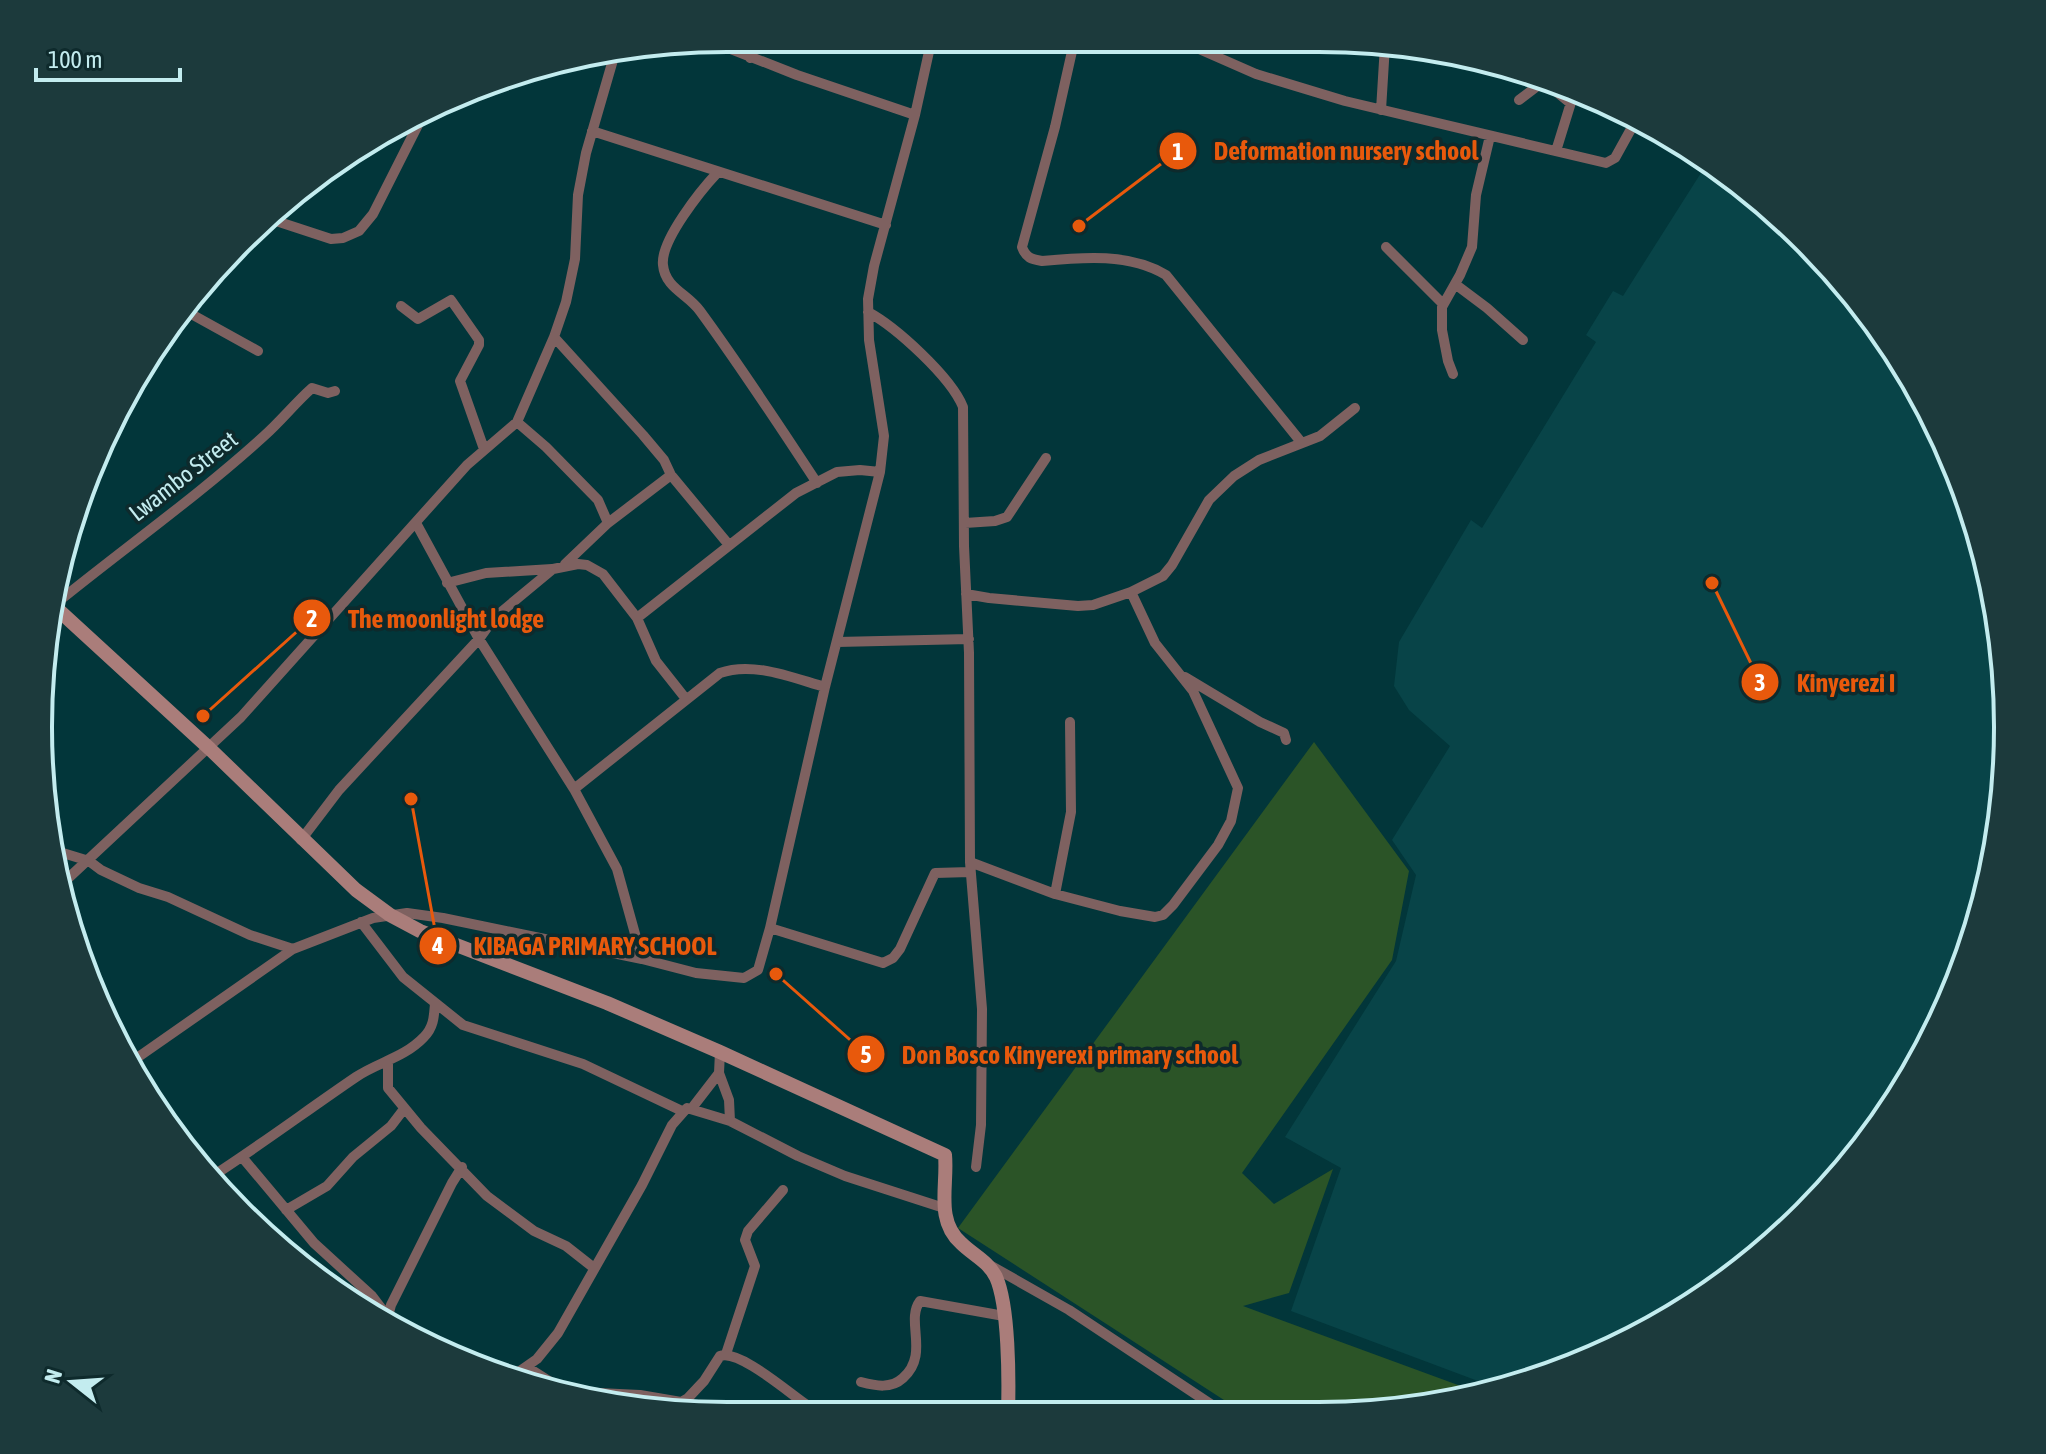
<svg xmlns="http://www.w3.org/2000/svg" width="2046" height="1454" viewBox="0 0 2046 1454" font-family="'Asap Condensed',sans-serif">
  <rect width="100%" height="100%" fill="#02363a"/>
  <path fill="#084448" d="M1706 165 1837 273 1916 383 1972 506 2002 638 2006 773 1984 906 1937 1032 1865 1147 1773 1245 1583 1363 1494 1387 1291 1311 1341 1168 1285 1137 1396 961 1416 875 1392 840 1450 746 1409 710 1394 686 1399 642 1471 520 1482 528 1596 342 1586 335 1613 291 1623 296Z"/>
  <path fill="#2b5427" d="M1314 742 1409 871 1392 960 1242 1173 1274 1204 1333 1169 1289 1293 1243 1306 1477 1392 1409 1410 1241 1411 958 1228Z"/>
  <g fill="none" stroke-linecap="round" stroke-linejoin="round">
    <path stroke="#7e6160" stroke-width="10" d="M1075 38 1055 127 1022 247C1026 258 1031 259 1042 261 1083 257 1130 253 1166 275L1301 442
      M1174 38 1256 74 1345 101 1606 163 1615 158 1636 120
      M708 40 797 75 915 115
      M750 58 756 38
      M1553 89 1570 103
      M1519 100 1540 84
      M1381 110 1385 45
      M592 131 886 225
      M1556 151 1573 96
      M718 172C701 190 660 241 663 265 665 288 688 294 700 311 741 367 779 425 817 483
      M270 219 331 239 343 238 359 231 373 214 421 119
      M1386 247 1443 304
      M1455 284 1487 308 1523 340
      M401 306 418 319 451 300 479 340V345L460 381 484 449
      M184 310 258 351
      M868 312C896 327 951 377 963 407L964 546 969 653 970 862 982 1009 981 1125 976 1167
      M554 337 643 435 664 460 671 475 729 545
      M1453 374 1448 361 1442 330V307L1460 275 1472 247 1476 195 1490 136
      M517 422 546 447 598 500 608 523
      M416 523 479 639 574 789 617 869 642 959
      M965 523 995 521 1007 517 1046 458
      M565 564 608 523 671 475
      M447 583 486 573 552 569
      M966 594 989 598 1078 606 1093 605 1131 592 1163 576 1172 565 1209 500 1234 476 1259 460 1320 436 1355 408
      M53 606C123 549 198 496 264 436 281 421 295 403 312 388L328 393 335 391
      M637 618 796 493 837 472 860 470 880 472
      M837 642 969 639
      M1185 677 1260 722 1284 733 1286 740
      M574 789 720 673C753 661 793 678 825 687
      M301 840 339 790 479 639 494 618 553 569 578 564 587 565 603 574 637 618 656 661 686 699
      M53 850 89 861 101 870 139 888 168 897 250 935 293 949
      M970 862 1055 894 1120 911 1155 917 1163 915 1173 905 1218 845 1231 821 1238 788 1193 691 1155 643 1131 592
      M62 884 241 717 467 465 517 422 554 337 566 302 575 259 578 195 586 153 615 53
      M1055 894 1071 812 1070 722
      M361 922 403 977 463 1025 583 1064 682 1111
      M770 928 883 963 893 958 900 949 935 873 970 872
      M134 1060 293 949 373 918 407 913 443 918 642 959 696 973 744 978 758 970 770 928 825 687 880 472 884 436 869 340 868 299 874 266 915 115 932 38
      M388 1064V1088L421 1128 487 1196 534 1231 566 1246 594 1268
      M719 1073 729 1100 730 1121
      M692 1108 719 1073 720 1052
      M242 1157 314 1243 372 1296 388 1317
      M208 1179C258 1147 306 1111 356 1077 378 1062 404 1058 424 1037 434 1027 434 1016 435 1003
      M286 1210 327 1186 353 1157 391 1126 404 1109
      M988 1264 1069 1310 1221 1411
      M387 1320 391 1305 452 1183 462 1167
      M726 1354 755 1266 745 1240 748 1231 783 1190
      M527 1367 552 1383 578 1392 640 1395 681 1402 688 1398 704 1381 720 1356C739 1349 789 1393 807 1405
      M510 1378 537 1359 558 1333 642 1185 672 1125 687 1108 730 1121 798 1156 845 1176 944 1208
      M861 1382C876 1386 891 1389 903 1378 930 1354 905 1321 920 1301L1004 1316"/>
    <path stroke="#aa7d7a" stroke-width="14" d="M53 605 210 749 356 890 390 915 420 931 607 1003 720 1052 945 1155C948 1185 935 1220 961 1243 973 1255 988 1261 996 1277 1009 1306 1009 1380 1008 1413"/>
  </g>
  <g text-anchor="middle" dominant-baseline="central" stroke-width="7" stroke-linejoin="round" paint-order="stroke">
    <g font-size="24" fill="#c3ecef" stroke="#0e2a2c">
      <text transform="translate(183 476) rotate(-38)">Lwambo Street</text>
    </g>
  </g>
  <path d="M0 0H2046V1454H0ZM727 52H1319A675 675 0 0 1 1994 727V727A675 675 0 0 1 1319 1402H727A675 675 0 0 1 52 727V727A675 675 0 0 1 727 52Z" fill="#1c3a3c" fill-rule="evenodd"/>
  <path fill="none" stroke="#c3ecef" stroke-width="4" d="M727 52H1319A675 675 0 0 1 1994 727V727A675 675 0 0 1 1319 1402H727A675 675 0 0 1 52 727V727A675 675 0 0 1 727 52Z"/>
  <path fill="none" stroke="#e8590c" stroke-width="3" d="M1079 226L1178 151M203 716L312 618M1712 583L1760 682M411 799L438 946M776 974L866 1054"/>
  <g fill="#e8590c" stroke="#0e2a2c" stroke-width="3">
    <circle cx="1079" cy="226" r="8"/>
    <circle cx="203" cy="716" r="8"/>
    <circle cx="1712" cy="583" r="8"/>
    <circle cx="411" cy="799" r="8"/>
    <circle cx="776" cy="974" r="8"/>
    <circle cx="1178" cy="151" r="20"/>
    <circle cx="312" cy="618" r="20"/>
    <circle cx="1760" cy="682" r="20"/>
    <circle cx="438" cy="946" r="20"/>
    <circle cx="866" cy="1054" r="20"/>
  </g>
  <g font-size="24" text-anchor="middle" font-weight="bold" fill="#fff">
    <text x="1178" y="160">1</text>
    <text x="312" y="627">2</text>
    <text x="1760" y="691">3</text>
    <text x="438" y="954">4</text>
    <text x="866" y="1063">5</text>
  </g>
  <g font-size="26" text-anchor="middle" font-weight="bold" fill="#e8590c" stroke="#0e2a2c" stroke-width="7" stroke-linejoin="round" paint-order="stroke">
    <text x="1346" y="160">Deformation nursery school</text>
    <text x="446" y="628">The moonlight lodge</text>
    <text x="1846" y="692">Kinyerezi I</text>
    <text x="595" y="955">KIBAGA PRIMARY SCHOOL</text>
    <text x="1070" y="1064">Don Bosco Kinyerexi primary school</text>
  </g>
  <g transform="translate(72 1382) rotate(287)" stroke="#0e2a2c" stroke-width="6" paint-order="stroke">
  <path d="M0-6L14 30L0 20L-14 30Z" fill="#c3ecef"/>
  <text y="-12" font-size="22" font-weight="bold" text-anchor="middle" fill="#c3ecef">N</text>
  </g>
  <path d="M36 68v12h144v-12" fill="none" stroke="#c3ecef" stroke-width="4"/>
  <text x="48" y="68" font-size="24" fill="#c3ecef" stroke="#0e2a2c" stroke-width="6" paint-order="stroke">100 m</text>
</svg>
